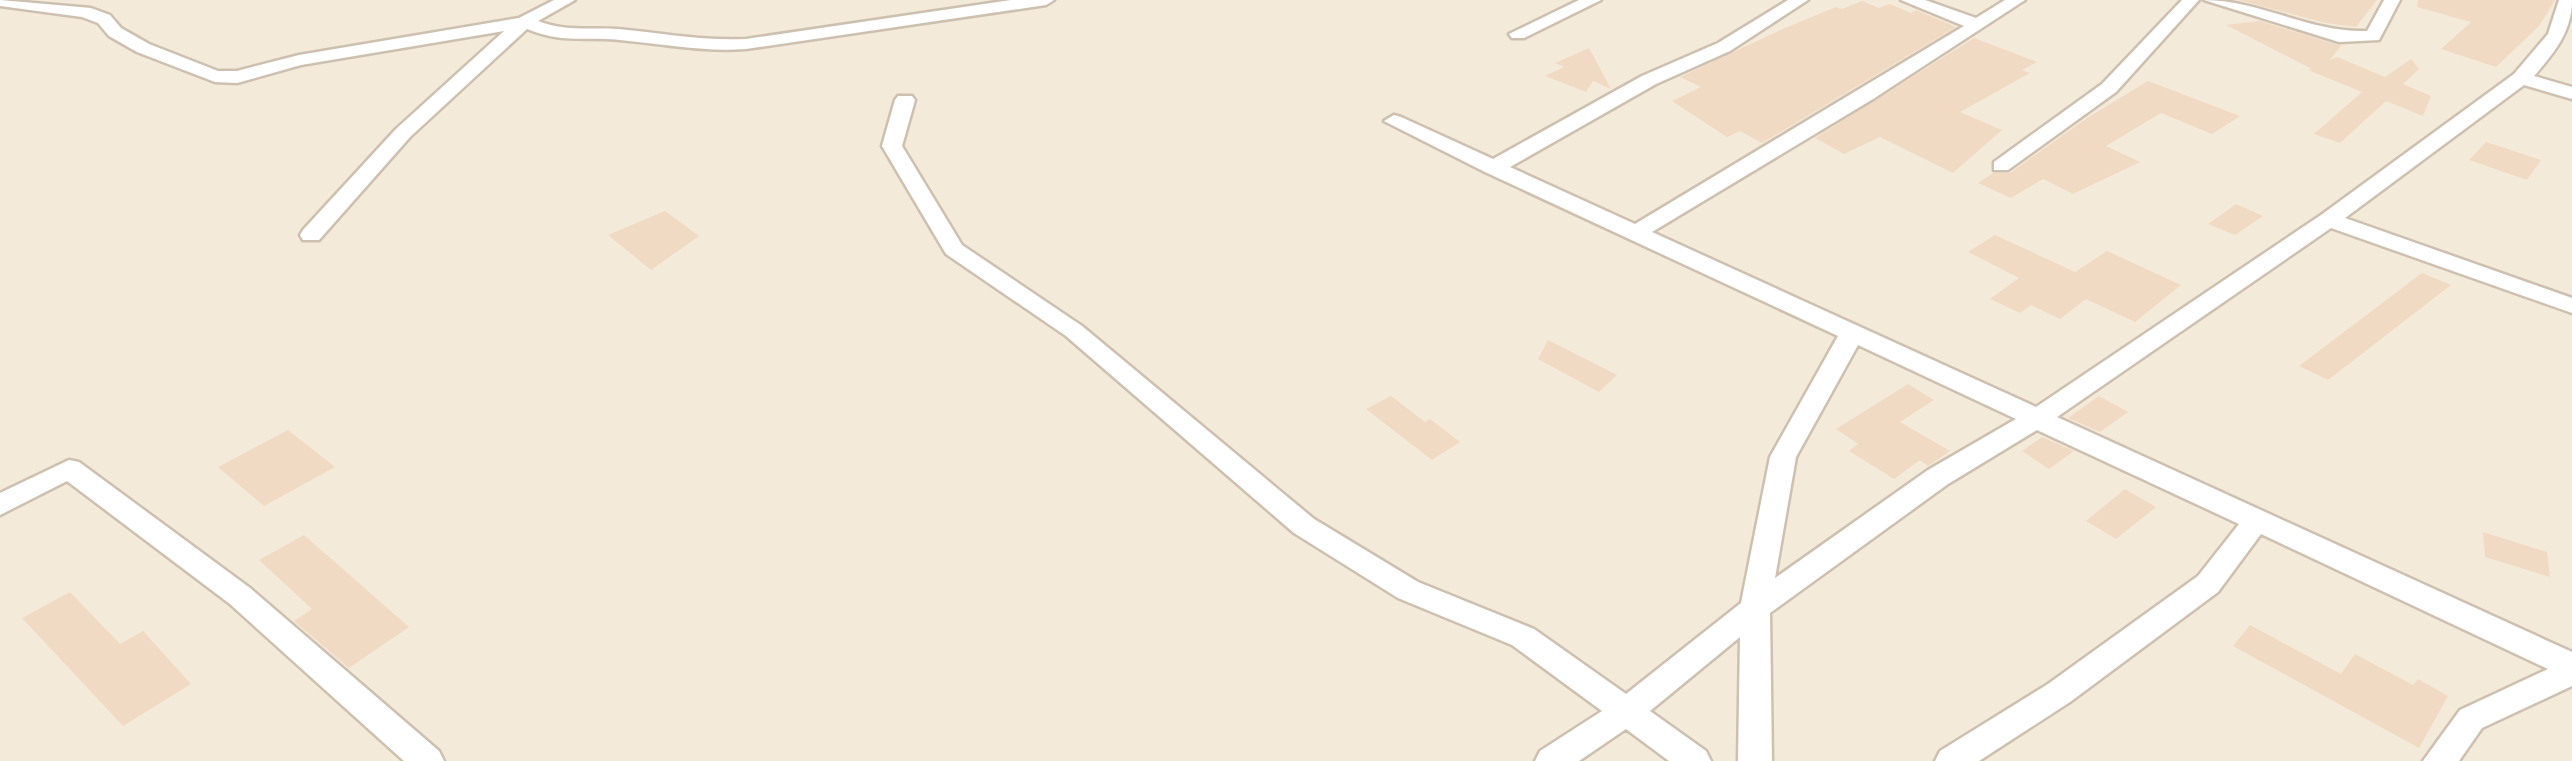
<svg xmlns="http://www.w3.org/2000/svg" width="2572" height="761" viewBox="0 0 2572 761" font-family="Barlow,sans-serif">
  <rect width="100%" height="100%" fill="#fcf7eb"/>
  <path fill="#f4ead9" d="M0 0H2572V761H0Z"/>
  <path fill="#f1dac3" d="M2238 0H2377L2356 27 2326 23Z
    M2418 0H2555L2539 26 2496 67 2441 49 2471 22 2417 7Z
    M1862 1 1879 8 1890 4 1911 13 1916 10 1956 27 1762 143 1740 131 1727 137 1672 101 1701 87 1680 77 1785 28 1836 7 1842 9Z
    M2260 21 2341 46 2330 60 2337 57 2385 77 2411 59 2419 69 2403 84 2431 96 2423 116 2386 101 2340 143 2314 134 2362 92 2308 70 2312 69 2226 25Z
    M1974 38 2037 62 2022 70 2030 73 1960 112 2002 130 1953 173 1880 137 1844 154 1815 138Z
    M1589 48 1611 89 1593 81 1586 92 1545 76 1564 67 1555 63Z
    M2148 81 2240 116 2212 134 2161 113 2106 146 2140 162 2073 194 2043 179 2011 198 1978 183 1993 173H2010L2087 118Z
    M2486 142 2541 160 2527 180 2469 160Z
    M2236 204 2263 216 2235 235 2208 224Z
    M665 211 699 236 651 270 608 235Z
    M1995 235 2075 272 2107 251 2181 285 2135 322 2086 299 2060 319 2031 305 2020 313 1990 299 2019 278 1968 252Z
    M2422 273 2451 285 2328 380 2299 366Z
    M1548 340 1617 375 1599 392 1538 359Z
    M1908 384 1934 400 1900 422 1950 451 1928 466 1920 460 1894 479 1849 451 1858 444 1836 429Z
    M1391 396 1425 422 1430 419 1460 442 1432 460 1366 409Z
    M2099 396 2128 412 2100 432 2068 418Z
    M288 430 335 467 264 506 218 467Z
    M2042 437 2074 451 2049 469 2022 451Z
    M2125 489 2156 507 2116 539 2086 521Z
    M2483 532 2547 552 2550 577 2485 557Z
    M304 535 409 627 349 668 294 621 312 609 259 560Z
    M70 592 120 644 143 631 191 684 123 726 22 618Z
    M2250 625 2341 674 2355 654 2413 685 2418 679 2448 696 2419 748 2233 646Z"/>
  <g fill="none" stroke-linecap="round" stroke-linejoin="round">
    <g stroke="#cec0b0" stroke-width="5">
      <path id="street" d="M0 0 91 8 110 15 121 28 149 44 218 71H237L299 55 519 18 554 0H575L538 21C566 32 589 27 618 29 661 33 702 41 746 39L1011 0H1054L1046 5 746 49C703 52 663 44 620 40 582 36 564 44 527 29L410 137 319 240H303L300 235 303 230 396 129 504 31 301 65 237 83 215 82 137 52 109 36 98 23 82 17 0 6Z
        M1579 0H1601L1524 38H1512L1509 34Z
        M1788 0H1808L1730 51 1656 84 1510 167 1635 224 1964 26 1901 0H1925L1976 18 2005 0H2025L1873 99 1652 232 2036 407 2321 215 2514 74 2548 34 2559 0H2572C2572 32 2554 53 2534 76L2572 87V99L2524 85 2345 218 2572 298V313L2331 228 2057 417 2572 652V686L2482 728 2459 761H2423L2460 710 2548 669 2261 534 2218 592 2070 702 1979 761H1935L1940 751 2048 684 2198 576 2239 524 2037 430 1948 484 1770 613 1772 761H1738L1740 637 1650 711 1706 751 1711 761H1669L1626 729 1579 761H1535L1540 751 1602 711 1512 645 1398 598 1294 533 1066 336 946 254 882 146 895 100 898 96H912L915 100 902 146 962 245 1082 326 1314 519 1418 582 1534 629 1626 694 1741 603 1770 457 1838 336 1485 172 1384 121 1394 115 1401 117 1493 159 1642 76 1718 43ZM1858 345 2016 419 1928 470 1775 578 1796 457Z
        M2182 0H2199L2116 92 2008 170H1994V162L2102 84Z
        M2204 0C2260 0 2310 33 2367 31L2384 0H2400L2379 40 2339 42Z
        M69 460 79 462 250 588 439 751 444 761H404L230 604 67 481 0 515V493Z"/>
    </g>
    <use href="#street" fill="#fff" fill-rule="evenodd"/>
  </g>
</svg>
